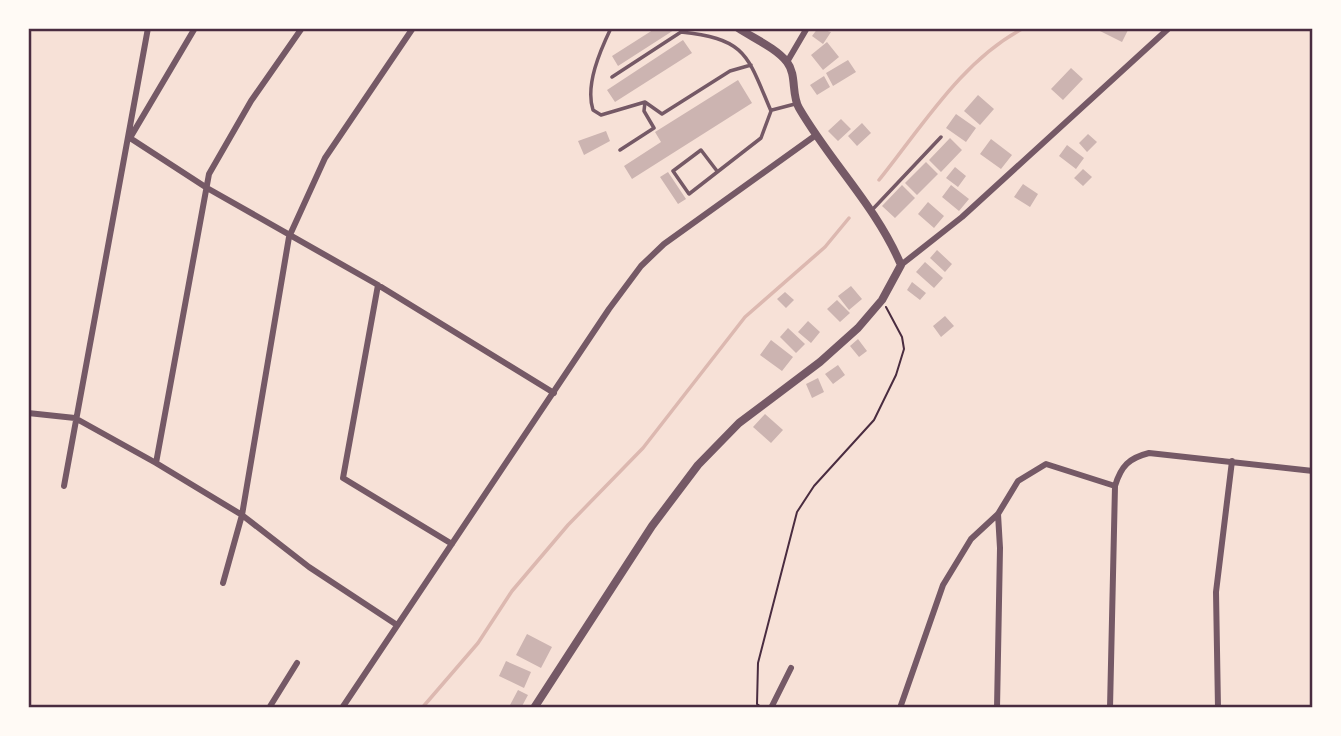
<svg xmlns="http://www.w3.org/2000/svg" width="1341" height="736" viewBox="0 0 1341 736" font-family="'Noto Sans',sans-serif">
  <rect width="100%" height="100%" fill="#f7e1d7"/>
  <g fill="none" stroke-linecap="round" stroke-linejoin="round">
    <path stroke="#dcb8b0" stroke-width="3.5" d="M879 180C921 128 963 59 1024 28
      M422 708 478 643 512 591 568 525 643 448 745 317 825 247 849 218"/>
  </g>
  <path fill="#ccb4b1" d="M656 28 674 30 618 66 612 56Z
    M818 28 831 32 823 44 812 36Z
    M1094 28H1129L1122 42Z
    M683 40 692 53 615 102 607 90Z
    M827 42 839 57 823 70 811 55Z
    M848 60 856 72 833 86 826 73Z
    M1071 68 1083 79 1063 100 1051 89Z
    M824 76 830 87 817 95 810 85Z
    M738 80 752 103 632 179 624 166 661 142 655 132Z
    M978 95 994 109 980 125 964 111Z
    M956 114 976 128 966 142 946 128Z
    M841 119 851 129 838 141 828 131Z
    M862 123 871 133 857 146 848 136Z
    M606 131 610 141 584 155 578 141Z
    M1088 134 1097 142 1087 152 1079 143Z
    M950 138 962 150 941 172 929 160Z
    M991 139 1012 155 1001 169 980 154Z
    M1067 145 1084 158 1076 169 1059 156Z
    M926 162 938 174 917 195 905 183Z
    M955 167 966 176 958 187 946 178Z
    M1083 169 1092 177 1083 186 1074 178Z
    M668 172 686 199 678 204 660 177Z
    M1023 184 1038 194 1030 207 1014 197Z
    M902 185 915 198 895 218 882 206Z
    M951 185 969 199 959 211 942 197Z
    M928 202 944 216 934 228 918 214Z
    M937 250 952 264 945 272 930 258Z
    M925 262 943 278 934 288 916 272Z
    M912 282 926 293 920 300 907 290Z
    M851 286 862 299 849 310 838 296Z
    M785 292 794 300 786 308 777 299Z
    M837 300 850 313 840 322 827 309Z
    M945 316 954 326 941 337 933 326Z
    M808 321 820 332 811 343 798 332Z
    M788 328 805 344 796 353 780 337Z
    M858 339 867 351 859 357 850 346Z
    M771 340 793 357 782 371 760 355Z
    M838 365 845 375 833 384 825 374Z
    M818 378 824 392 812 398 806 384Z
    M765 414 783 430 771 443 753 427Z
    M527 634 552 647 541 668 516 655Z
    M506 661 531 672 524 688 499 676Z
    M518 690 528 695 521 708 510 705Z"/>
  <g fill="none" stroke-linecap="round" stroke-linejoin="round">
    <path stroke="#4a2c40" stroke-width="2" d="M761 707 757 704 758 663 797 512 814 486 874 420 896 375 904 349 902 337 886 307"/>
    <path stroke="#755966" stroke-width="3.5" d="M611 28C600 51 585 85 593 110L601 115 645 102 662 114 730 71 751 65
      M612 77 681 32C747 39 747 55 771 111L761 138 689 194 673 171 701 150 717 171
      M772 110 795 104
      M620 150 654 128 644 111 645 102
      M872 210 941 137"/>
    <path stroke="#755966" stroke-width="6" d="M195 28 130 138 207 188 378 285 554 393
      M787 62 807 28
      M901 265 962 217 1169 28
      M378 285 343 478 452 544
      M28 413 75 418 156 463 242 515 309 567 397 625
      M156 463 209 174 251 101 302 28
      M64 486 148 28
      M223 583 242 515 289 237 325 158 413 28
      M269 708 297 663
      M342 708 609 309 641 266 664 244 816 135
      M771 708 791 668
      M900 708 943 585 971 539 998 514 1018 481 1046 464 1115 486C1121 466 1129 458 1149 453L1313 471
      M997 708 1000 548 998 514
      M1110 708 1115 486
      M1218 708 1216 592 1232 461"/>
    <path stroke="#755966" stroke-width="8" d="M534 708 652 526 698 465 739 423 820 362 858 328 882 300 901 265C876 206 831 163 799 108 791 94 797 75 787 62 776 48 753 38 738 28"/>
  </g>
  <rect width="1341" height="736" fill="none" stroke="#fffaf5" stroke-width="60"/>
  <rect x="30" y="30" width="1281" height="676" fill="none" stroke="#4a2c40" stroke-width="2.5"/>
</svg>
